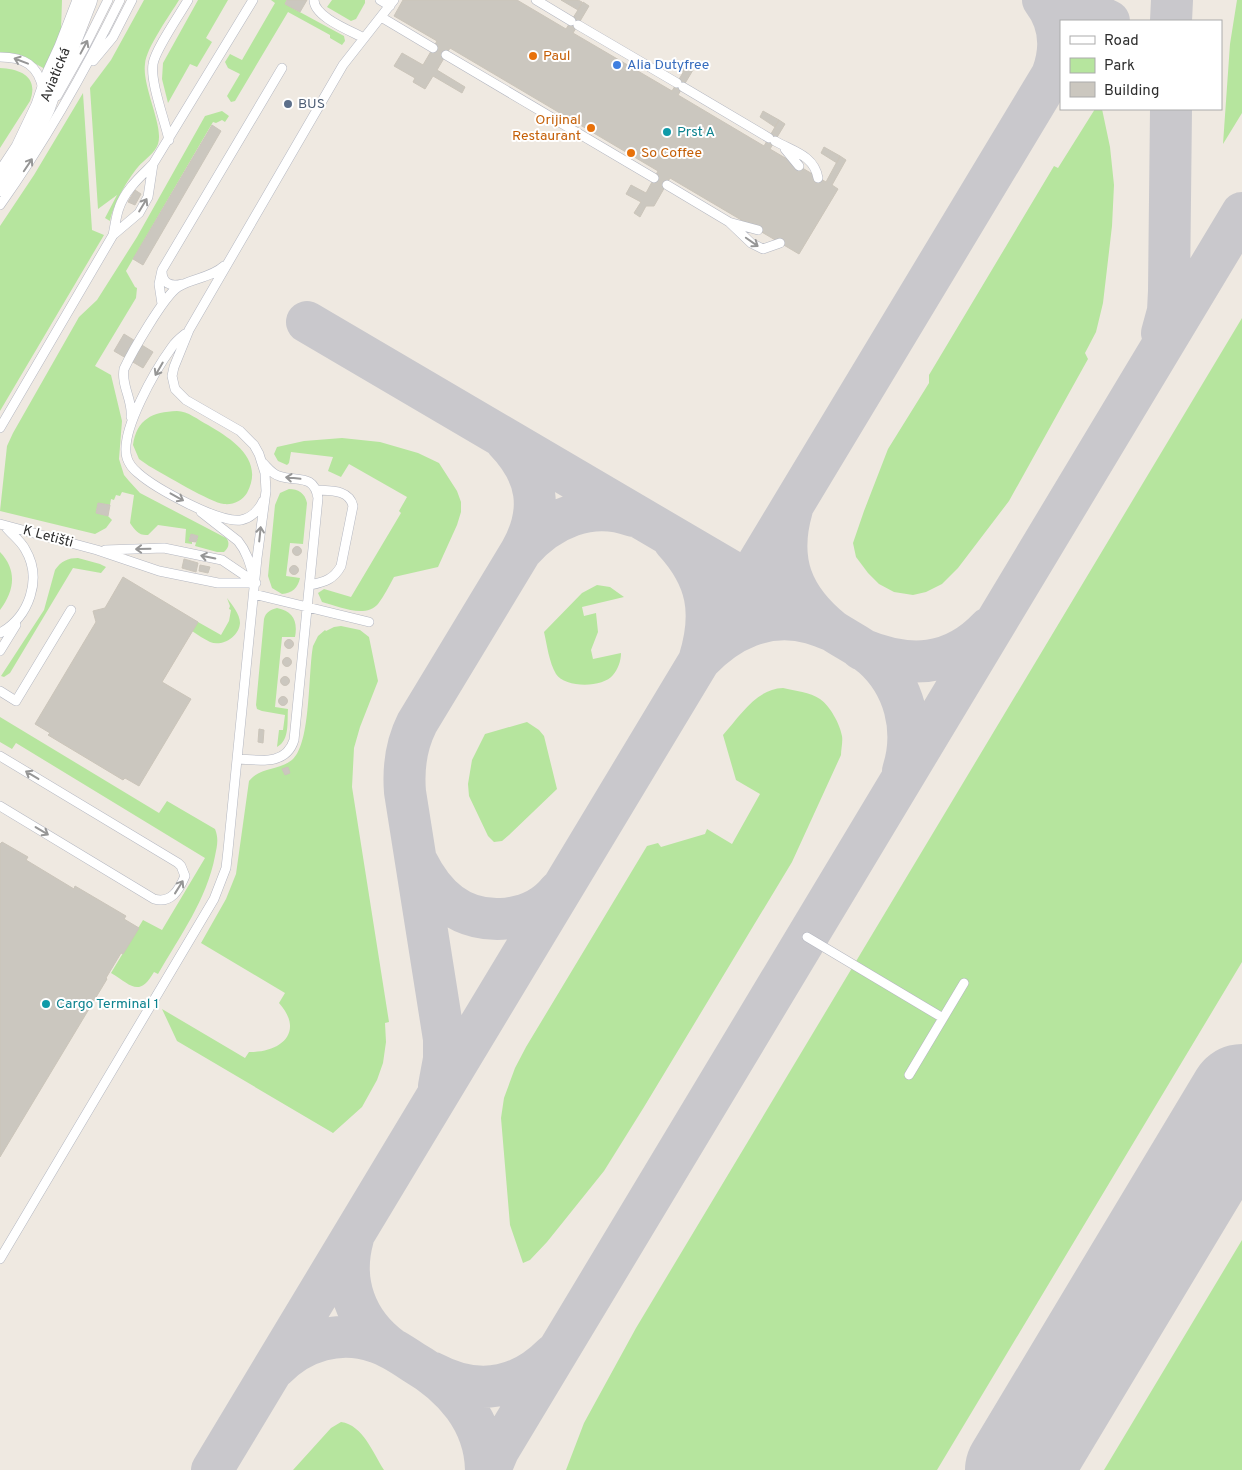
<svg xmlns="http://www.w3.org/2000/svg" width="1242" height="1470" viewBox="0 0 1242 1470" font-family="Overpass,sans-serif">
  <rect width="100%" height="100%" fill="#efe9e1"/>
  <path fill="#b6e59e" d="M0 0H62L61 31 45 69 18 54 0 53Z
    M144 0H179C170 15 146 48 145 64 142 87 164 126 158 144 155 153 144 160 138 167 127 180 113 205 110 221L105 218 117 195 98 209 90 88 111 60Z
    M198 0H228L206 38 212 42 197 67 190 64 168 103 162 79 163 63Z
    M271 0H287L285 4 344 36 345 41 342 45 330 38V35L288 12 235 101 231 102 227 96 240 74 228 68 225 62 230 54 242 60 275 3Z
    M332 0H365V3L356 19 351 21 327 7Z
    M1237 0H1242V113L1223 144 1230 44Z
    M0 68C21 69 39 77 30 101L0 148Z
    M83 93 92 230 104 235 0 411V226L34 175Z
    M1095 109H1102L1110 147 1114 185 1112 226 1103 303 1096 332 1085 353 1088 359 1009 501 958 568 942 584 926 592 913 595 894 592 879 584 868 573 856 557 853 543 864 511 888 449 929 383V375L1054 166 1058 168Z
    M222 111 229 116 225 122 222 120 216 123 213 122 126 271 135 287 137 288 136 298 95 366 111 375 122 421 119 459 124 475 129 481 140 493 226 538C230 542 229 548 224 552H217L195 546 198 536 191 534 189 540 192 542V544L185 543 186 529 158 525 148 535C139 536 135 530 130 523L134 495 122 492 120 496 116 495 114 500 111 499 110 505 98 503 96 513 108 516 112 520 106 528 95 534 0 511 7 446 13 433 79 317 97 300 137 237 205 116Z
    M1242 318V962L937 1470H566L584 1423 636 1328Z
    M177 411C188 411 198 420 208 425 232 439 265 460 247 493 242 501 233 505 224 504 211 503 164 474 149 466L139 459 133 445C137 419 152 412 177 411Z
    M342 438 380 442 418 453 439 463 457 491 461 502V512L457 525 438 567 394 577C389 586 384 596 378 604 365 619 338 606 322 602L318 593 324 589 351 597 401 513 399 511 407 497 349 464 341 477 328 471 333 457 291 452 289 463 287 465 278 461 274 454 277 447 304 441Z
    M289 489C298 489 305 493 307 503L303 544 290 543 286 576 300 578C298 588 292 593 282 594L272 588 268 576 275 505 280 493Z
    M0 552C18 571 14 591 0 610Z
    M78 558 100 564 106 567 101 573 73 568 10 673 4 677 1 676 44 610 55 570C61 561 68 558 78 558Z
    M597 585 610 587 624 597 582 607 584 616 596 613 598 632 591 650 593 659 621 653C621 661 618 669 613 675 603 688 565 688 556 674 549 662 547 645 544 632L582 593Z
    M227 598C232 605 240 614 240 623 239 637 222 647 210 642 204 639 198 635 192 631L198 622 221 635 229 621 231 610 229 609 230 606Z
    M277 608C293 611 298 621 295 637H282L275 707 288 709C287 722 290 740 277 747L279 730H283L285 715 262 711 257 709 256 705 264 619C266 612 270 610 277 608Z
    M341 626 360 630 369 637 378 681 360 727 354 748 352 787 389 1022 385 1023 386 1042 383 1063 377 1080 362 1107 333 1133 177 1041 162 1009 245 1058 249 1052C281 1053 305 1032 279 1003L285 993 201 943 226 899 236 874 249 781C261 766 280 771 293 759 311 742 308 673 313 646L318 636 325 630 326 631 334 627Z
    M783 688C795 691 810 692 820 699 830 706 840 724 842 736 843 742 841 749 841 755L792 862 644 1107 604 1171 547 1242 530 1260 523 1263 510 1225 501 1118 504 1098 515 1068 526 1047 647 846 658 843 661 847 705 834 707 829 732 844 760 794 736 780 723 735C740 716 756 689 783 688Z
    M0 717 159 813 167 801 215 829C219 839 217 846 215 856 207 899 180 936 158 974L154 972C139 998 131 985 111 973L143 920 162 930 205 858 16 743 12 749 0 742Z
    M527 722 539 730 544 736 557 789 509 835 502 841 494 842 488 836 469 796 468 784 472 760 485 734Z
    M1242 1240V1470H1104Z
    M341 1422C363 1425 373 1453 384 1470H293L331 1428Z"/>
  <g fill="none" stroke-linecap="round" stroke-linejoin="round">
    <path stroke="#c9c8cc" stroke-width="42" d="M1043 0C1060 22 1062 49 1052 75
      M1063 0 1109 21
      M1171 21 1172 0
      M307 322 833 631C845 639 860 646 872 656 905 685 916 730 903 771
      M1162 333 1168 311 1169 291 1171 109
      M674 541C708 578 714 613 699 661 728 630 767 611 811 623 818 625 825 628 833 631 792 598 777 561 792 509
      M521 551C549 519 591 500 633 516
      M861 649C909 669 952 667 989 628
      M417 862C425 878 435 893 450 904 482 928 534 923 559 891
      M439 1086 444 1059V1039L405 792C403 767 406 745 417 723L521 551C544 510 538 474 505 440
      M353 1238C341 1281 355 1322 392 1349
      M275 1368C301 1341 340 1329 376 1342 389 1346 401 1354 413 1362 453 1385 485 1421 486 1470
      M433 1373C476 1396 518 1390 553 1355
      M212 1470 1061 60
      M490 1470 498 1451 1242 213
      M1016 1470 1051 1412"/>
    <path stroke="#c9c8cc" stroke-width="106" d="M1018 1470 1242 1097"/>
  </g>
  <path fill="#cbc7bf" stroke="#cbc5ba" d="M287 0H307L300 12 285 4Z
    M403 0H517L566 29 583 2 589 6 573 33 672 91 687 66 693 70 678 95 764 146 779 120 785 124 770 149 826 182 840 156 846 160 832 185 838 189 799 254 670 178 654 206H646L640 217 634 213 641 202 626 194 631 185 646 193 658 171 450 48 437 70 465 87 462 93 433 76 425 89 413 82 415 78 394 66 402 53 423 65 437 41 394 16Z
    M561 0H578L582 2 578 10Z
    M673 58 687 67 683 72 670 64Z
    M763 111 779 120 775 127 760 117Z
    M212 125 221 131 143 265 133 259Z
    M824 147 840 156 837 163 821 153Z
    M135 190 141 194 135 205 128 202Z
    M124 334 153 352 143 368 114 351Z
    M98 503 110 505 108 516 96 513Z
    M191 534 198 536 196 542 189 541Z
    M292.5 551a4.5 4.5 0 1 1 9 0a4.5 4.5 0 1 1-9 0Z
    M184 559 198 563 196 572 182 568Z
    M200 565 210 567 208 573 199 571Z
    M289.5 570a4.5 4.5 0 1 1 9 0a4.5 4.5 0 1 1-9 0Z
    M123 577 198 622 162 682 191 699 139 786 125 778 123 780 48 735 50 733 35 724 96 622 93 611 105 608Z
    M284.5 644a4.5 4.5 0 1 1 9 0a4.5 4.5 0 1 1-9 0Z
    M282.5 662a4.5 4.5 0 1 1 9 0a4.5 4.5 0 1 1-9 0Z
    M280.5 681a4.5 4.5 0 1 1 9 0a4.5 4.5 0 1 1-9 0Z
    M278.5 701a4.5 4.5 0 1 1 9 0a4.5 4.5 0 1 1-9 0Z
    M259 729 264 730 263 743 258 742Z
    M288 767 290 773 285 775 282 769Z
    M2 842 28 857 26 860 74 889 75 886 126 916 124 919 139 928 123 954 121 953 106 978 107 979 0 1157V844Z"/>
  <g fill="none" stroke-linecap="round" stroke-linejoin="round">
    <g stroke="#b4b7c1" stroke-width="10">
      <path id="service" d="M314 0C314 17 351 31 364 38
        M380 0 390 6
        M536 0 571 21
        M381 17 433 48
        M578 25 677 83
        M446 55 654 178
        M0 57C24 57 38 65 43 89
        M93 61 113 37 132 0
        M683 87 769 138
        M57 96 84 48 108 0
        M169 140C165 121 150 82 153 64 155 50 180 14 188 0
        M775 141C792 151 814 155 818 178
        M785 149 799 166
        M667 185 729 222 751 243 763 249 780 243
        M0 205C46 140 85 71 120 0
        M732 223 758 230
        M113 235C115 226 116 216 119 208 125 190 140 177 153 164L253 0
        M162 271C162 283 170 287 182 284
        M162 304 159 284 162 270 282 68
        M185 334C180 338 175 342 172 347 156 369 119 432 127 458 129 464 133 469 138 473 155 488 218 523 241 520 251 518 259 510 263 501
        M131 417C133 400 121 386 124 369 132 352 164 296 178 287 192 278 211 278 224 266
        M0 428 113 235 139 213 148 197 153 164
        M201 512 238 541C247 552 250 564 254 578
        M0 524 97 550 159 571 218 583H256
        M105 550 164 548 222 560 256 583
        M310 585C325 582 334 579 341 566L353 506C349 489 330 491 316 490
        M254 594 369 622
        M0 633C29 617 43 579 25 549 20 540 11 534 5 526
        M0 651 16 625
        M0 691 16 701 71 610
        M0 756 178 863 181 866 185 876C179 890 171 904 154 899L0 806
        M238 759C259 760 286 766 294 740L318 498C314 473 296 482 279 476 272 474 268 468 263 463
        M807 937 943 1018
        M909 1075 964 983
        M0 1259 214 899 226 868 228 850 257 558 266 491 265 473 259 454 254 445 240 431 186 400 175 389 172 376 174 367 189 330 343 65 394 0"/>
    </g>
    <g stroke="#b4b7c1" stroke-width="25">
      <path id="secondary" d="M0 184 23 149 43 107 54 75 66 49 85 0"/>
    </g>
    <use href="#service" stroke="#fff" stroke-width="9"/>
    <use href="#secondary" stroke="#fff" stroke-width="24"/>
  </g>
  <defs><path id="oneway-shaft" d="M-6 0H5M1.5-3L5.5 0L1.5 3" fill="none" stroke-width="1.6" stroke-linecap="round" stroke-linejoin="round" transform="scale(1.25)"/></defs>
  <g stroke="#969696">
    <use href="#oneway-shaft" transform="translate(84 47) rotate(-62)"/>
    <use href="#oneway-shaft" transform="translate(21 61) rotate(-159)"/>
    <use href="#oneway-shaft" transform="translate(28 165) rotate(-56)"/>
    <use href="#oneway-shaft" transform="translate(143 205) rotate(-59)"/>
    <use href="#oneway-shaft" transform="translate(752 242) rotate(35)"/>
    <use href="#oneway-shaft" transform="translate(159 369) rotate(120)"/>
    <use href="#oneway-shaft" transform="translate(293 478) rotate(-174)"/>
    <use href="#oneway-shaft" transform="translate(177 497) rotate(29)"/>
    <use href="#oneway-shaft" transform="translate(260 534) rotate(-84)"/>
    <use href="#oneway-shaft" transform="translate(143 549) rotate(179)"/>
    <use href="#oneway-shaft" transform="translate(208 557) rotate(-168)"/>
    <use href="#oneway-shaft" transform="translate(32 775) rotate(-149)"/>
    <use href="#oneway-shaft" transform="translate(42 831) rotate(31)"/>
    <use href="#oneway-shaft" transform="translate(179 887) rotate(-58)"/>
  </g>
  <g fill="#e8710a" stroke="#fff" stroke-width="2">
    <circle cx="533" cy="56" r="5"/>
    <circle cx="591" cy="128" r="5"/>
    <circle cx="631" cy="153" r="5"/>
  </g>
  <circle fill="#3f7fe0" stroke="#fff" stroke-width="2" cx="617" cy="65" r="5"/>
  <circle fill="#5c6f8a" stroke="#fff" stroke-width="2" cx="288" cy="104" r="5"/>
  <g fill="#0f9aa8" stroke="#fff" stroke-width="2">
    <circle cx="667" cy="132" r="5"/>
    <circle cx="46" cy="1004" r="5"/>
  </g>
  <g text-anchor="middle" dominant-baseline="central" stroke-width="4" stroke-linejoin="round" paint-order="stroke">
    <g font-size="14" fill="#c56008" stroke="#fff" text-anchor="start">
      <text x="543" y="56">Paul</text>
      <text x="581" y="120" text-anchor="end">Orijinal<tspan x="581" dy="16">Restaurant</tspan></text>
      <text x="641" y="153">So Coffee</text>
    </g>
    <g font-size="14" fill="#366cbe" stroke="#fff" text-anchor="start">
      <text x="627" y="65">Alia Dutyfree</text>
    </g>
    <g font-size="14" fill="#2e2e2e" stroke="#fff">
      <text transform="translate(56 75) rotate(-68)">Aviatická</text>
      <text transform="translate(48 537) rotate(15)">K Letišti</text>
    </g>
    <g font-size="14" fill="#4e5e75" stroke="#fff" text-anchor="start">
      <text x="298" y="104">BUS</text>
    </g>
    <g font-size="14" fill="#0d838f" stroke="#fff" text-anchor="start">
      <text x="677" y="132">Prst A</text>
      <text x="56" y="1004">Cargo Terminal 1</text>
    </g>
  </g>
  <rect x="1060" y="20" width="162" height="90" fill="#ffffff" stroke="#ababab"/>
  <rect x="1070" y="36" width="25" height="8" fill="#ffffff" stroke="#ababab"/>
  <text x="1104" y="45" font-size="15" fill="#2e2e2e">Road</text>
  <rect x="1070" y="58" width="25" height="15" fill="#b6e59e" stroke="#ababab"/>
  <text x="1104" y="70" font-size="15" fill="#2e2e2e">Park</text>
  <rect x="1070" y="82" width="25" height="15" fill="#cbc7bf" stroke="#ababab"/>
  <text x="1104" y="95" font-size="15" fill="#2e2e2e">Building</text>
</svg>
